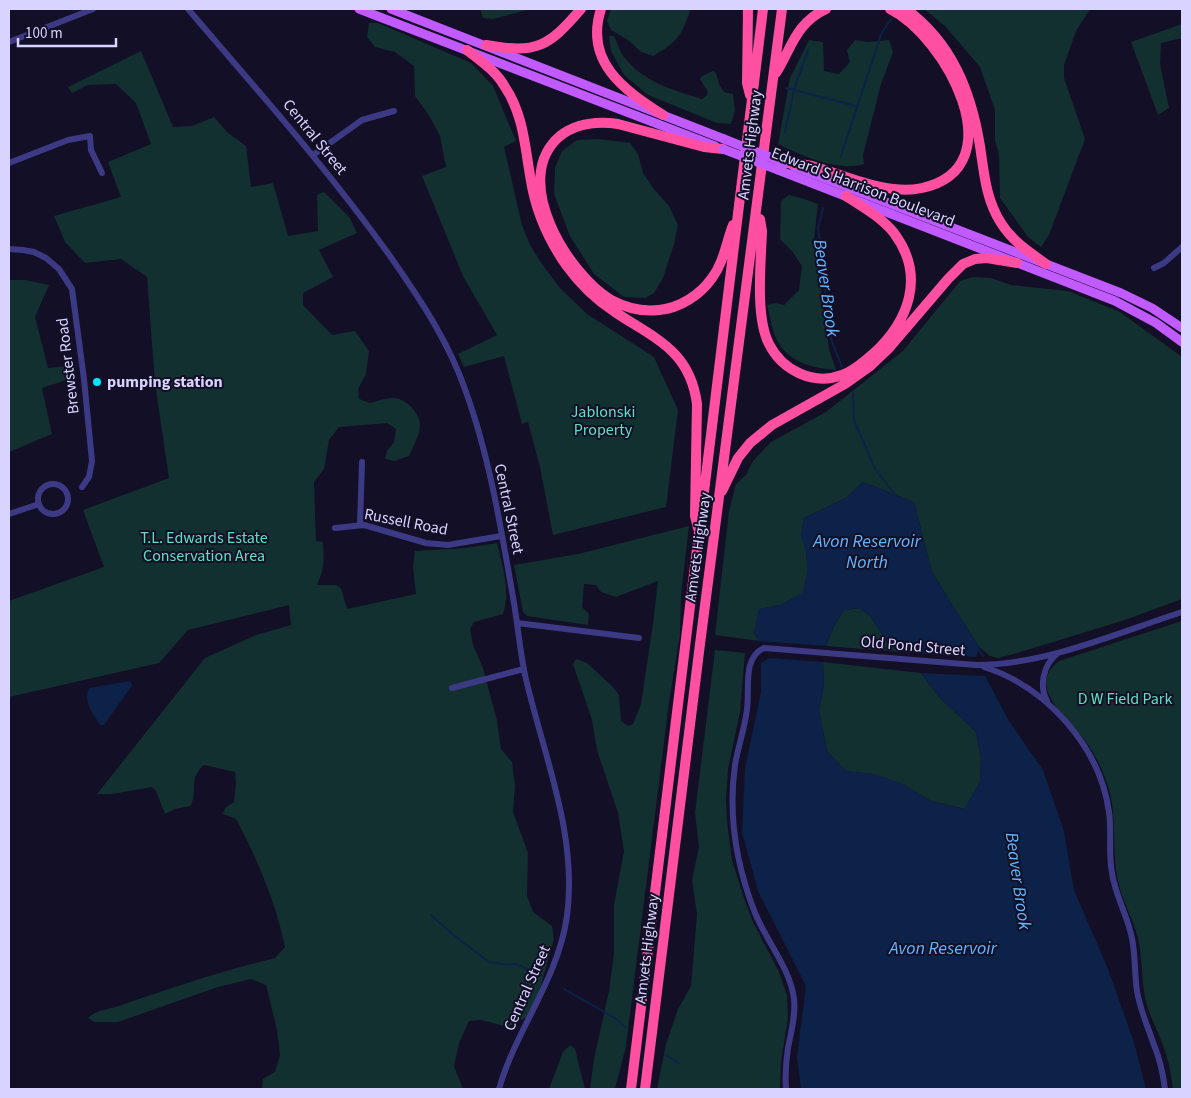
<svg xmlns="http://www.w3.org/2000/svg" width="1191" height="1098" viewBox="0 0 1191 1098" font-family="'Source Sans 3',sans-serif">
  <rect width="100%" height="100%" fill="#130f26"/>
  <path fill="#12302f" d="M480 9H531L493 19 483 18Z
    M611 9H688L690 11C681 37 677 42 653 56L641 52 628 40 611 30 607 21Z
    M924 9H1090L1076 31 1064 65V78L1085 139 1049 235 1041 247 1028 237 1000 198 999 154 995 141V110L980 67 945 26Z
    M369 23H378L471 63 493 86 516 141 504 147 522 225 530 245 542 264 560 288 587 314 654 357 678 410 666 507 553 535 540 467 528 422 522 424 504 356 464 367 458 354 497 335 463 276 422 176 446 167 440 136 428 114 415 96 414 66 395 52 375 47 367 37Z
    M1182 24V38L1161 43 1160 64 1169 108 1158 115 1131 42Z
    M609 36H614C617 42 619 49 622 54 640 81 673 90 702 99L706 96 708 92 700 79 702 76 713 71 716 73 719 84 724 92 733 94 735 110 731 124 717 123 648 95 624 75 611 51Z
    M809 40 823 42 824 71 839 74 850 62 847 50 855 40 868 42 889 40 893 52 881 84 863 155 864 164C837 172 803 156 778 144L790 78Z
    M141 51 173 127 192 126 214 117 227 132 246 146 251 187 273 183 288 236 318 231 317 195 324 192 350 218 357 233 319 250 333 277 303 293V305L332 335 355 331 369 351 366 374 358 389 359 399 370 403C378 401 385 398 393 398 405 398 418 411 420 423 421 433 413 447 409 456L394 461 385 459 387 451 394 442 396 429 387 423 339 427 329 440 324 469 314 482 316 541 323 542C324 560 325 568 317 585H336L341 588 347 609 416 594 413 567 415 551 465 548 497 543C502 565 511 591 503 614L474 622 470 629 473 645 483 668 497 721 501 749 512 762 515 786 513 812 528 853 527 896 533 912 552 926 554 939 540 989 527 1017 508 1027 481 1020 469 1021 459 1043 454 1066 463 1089H262L263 1079 275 1072 280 1055 277 1030 266 985 251 979 218 987 118 1022H94L88 1018C97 1009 108 1010 119 1006 171 988 222 971 275 958L285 947C276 903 257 858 236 819L223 814 225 808 234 802 236 783 235 772 204 765C187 779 199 793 190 806L175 809 165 814 156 791 152 787 112 794H97L205 658 256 635 291 625 289 605 188 630 159 663 9 697V601L104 567 83 510 169 478 155 383 147 277 121 259 85 263 65 242 54 216 121 197 108 162 151 144 136 103 116 84 88 85 72 93 68 87Z
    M598 139 630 143 638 154 643 173 653 188 669 206 678 225 674 244 663 278 654 293 645 298 624 297 594 274 570 236 554 194 555 168 562 151 577 140Z
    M789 195 804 199 818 204 814 239 829 349 836 370C811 368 786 362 775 336 771 326 770 315 767 305L775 303 784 305 799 290 802 266 792 251 780 239 781 201Z
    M973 277 991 278 1011 285 1068 291 1120 312 1182 357V599L1125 620 1017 653 998 658 990 656 979 647 932 572 914 502 863 482 846 498 804 518 801 536 806 551 808 571 803 593 781 605 759 609 754 634 760 641 715 635 729 511 736 484 746 475 753 461 771 442 826 412 903 351 960 281Z
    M9 280H26L49 285 35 317 48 368 75 365 76 377 42 388 52 434 9 452Z
    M689 526 681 594 680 635 669 702 626 1046 615 1089H590L594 1059 609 991 614 953V905L624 851 618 813 597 750 592 720 573 664 576 659 587 663 613 687 619 695 621 721 628 726 633 724 641 704 653 624 658 581 616 597 601 592 596 585 584 584 582 607 589 614 588 625 527 616 523 612 514 565 578 554Z
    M860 608 870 616 888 644 901 652 826 646 834 626 844 610Z
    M1182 621V1089H1173C1171 1075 1169 1062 1164 1048 1159 1034 1152 1020 1147 1006 1141 983 1143 961 1138 938 1133 918 1122 901 1118 881 1111 848 1118 815 1107 783 1102 769 1095 754 1086 742 1071 721 1024 687 1059 661Z
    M715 650 745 653 740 712 728 769 726 800 727 821 732 860 744 898 753 922 779 972 787 995 788 1018 781 1062 780 1089H657L666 1044 678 1009 691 986 697 914 692 880 699 847 695 813Z
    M823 662 921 673 940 698 976 732 981 759 980 782 965 809 931 801 903 784 873 774 846 771 827 751 819 710 824 685Z
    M570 1045 575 1049 585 1089H549L563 1052Z"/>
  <path fill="#0c2248" d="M863 482 914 502 932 572 979 647 976 657 901 652 888 644 870 616 859 608 844 610 834 626 826 646 760 641 754 634 759 609 781 605 803 592 808 571 806 551 801 536 804 518 846 498Z
    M769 658 823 662 824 685 819 710 827 751 846 771 873 774 903 784 931 801 964 809 980 782 981 759 976 732 940 698 921 673 985 676 1009 721 1043 770 1064 831 1074 890 1108 969 1134 1042 1146 1089H801L797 1057 806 986 758 891 742 832 745 769 761 692V663Z
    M130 681 132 685 131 687 104 725H100C93 713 83 703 89 688Z"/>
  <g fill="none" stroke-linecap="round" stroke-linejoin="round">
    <path stroke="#0c2248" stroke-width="2" d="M786 88 856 106
      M785 132 794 90 808 50
      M841 156 881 34 891 19
      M823 208 818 228 831 339 842 367
      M853 393 854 420 875 469 895 494
      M977 647 983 656
      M431 915 451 933 489 962 509 965 516 964 542 976
      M564 989 615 1018 626 1028
      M666 1055 680 1064"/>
    <path stroke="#3d3a85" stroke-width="6" d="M188 9C257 90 328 169 390 256 420 299 449 342 466 392 490 458 502 534 514 603 518 627 520 651 525 675 543 754 578 834 567 916 558 980 516 1029 499 1089
      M9 42 93 9
      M313 155 362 120 394 111
      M9 163 68 140 90 136 91 150 102 173
      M9 249 23 250 34 252 46 258 59 269 72 289 84 379 92 461 89 477 82 487
      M1154 268 1164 263 1182 247
      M38 499a15 15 0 1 1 30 0a15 15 0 1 1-30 0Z
      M9 514 39 504
      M360 525 362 462
      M335 528 364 525 426 543 448 545 501 536
      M517 623 639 638
      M984 667C1047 687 1100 747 1109 812 1112 832 1108 853 1112 873 1115 894 1126 913 1131 934 1136 953 1134 972 1137 991 1140 1010 1148 1027 1154 1045 1160 1059 1163 1074 1165 1089
      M452 688 524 669
      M1047 701C1039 686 1043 665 1057 654
      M786 1089C785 1076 786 1061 788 1048 791 1032 796 1015 794 999 790 968 767 942 755 913 737 867 728 815 735 765 738 746 745 728 747 709 750 689 742 658 764 648L976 665C1046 665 1117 633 1182 612"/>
    <path stroke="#c25bff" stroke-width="9" d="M359 9 715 146
      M391 9 724 139
      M793 166 1121 293 1152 308 1182 328
      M778 170 1115 301 1156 323 1182 342"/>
    <path stroke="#ff4fa3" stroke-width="10" d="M601 9C584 62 624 90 663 115
      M748 9 747 83 750 95
      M906 9C952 43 971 91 980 146 984 173 986 200 1001 223 1012 241 1029 252 1046 264
      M486 45C537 54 548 47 581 9
      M467 50C481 61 496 71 505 87 524 115 525 149 531 181 536 212 548 239 566 265 579 283 596 300 615 312 655 339 690 350 697 404L695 516 698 528
      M776 73C792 47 796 23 826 9
      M723 149 704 147 618 124C597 121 577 123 560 136 509 179 568 274 611 300 626 308 642 312 659 310 680 308 700 295 712 278 724 262 726 243 733 225
      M785 163C794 164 803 164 812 166 845 175 887 196 922 188 1017 167 945 36 890 9
      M760 219 762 231C761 262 755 317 769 344 782 370 813 386 842 375 854 371 863 362 873 354 909 321 926 276 894 233 881 217 863 207 846 196
      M722 491 738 458 750 443 772 425 845 384 869 367 889 348 948 279 963 264 975 259 987 258 1017 263
      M631 1089 763 9
      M645 1089 700 644 782 9"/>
    <path stroke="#c25bff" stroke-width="9" d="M724 139 785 163
      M723 149 778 170"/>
  </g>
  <circle fill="#00e5ff" stroke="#130f26" stroke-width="2" cx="97" cy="382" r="5"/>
  <g text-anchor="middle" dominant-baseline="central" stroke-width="4" stroke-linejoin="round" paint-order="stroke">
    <g font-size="16" fill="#d9d4ff" stroke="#130f26">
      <text transform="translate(315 137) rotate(51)">Central Street</text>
      <text transform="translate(750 145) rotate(-83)">Amvets Highway</text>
      <text transform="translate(863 187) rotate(21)">Edward S Harrison Boulevard</text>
      <text transform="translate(68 366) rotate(-97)">Brewster Road</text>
      <text transform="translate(509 509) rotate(78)">Central Street</text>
      <text transform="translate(406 522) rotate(11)">Russell Road</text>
      <text transform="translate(698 547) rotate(-82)">Amvets Highway</text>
      <text transform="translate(913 646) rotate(5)">Old Pond Street</text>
      <text transform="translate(647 949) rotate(-83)">Amvets Highway</text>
      <text transform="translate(527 988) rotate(-66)">Central Street</text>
    </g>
    <g font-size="16" font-weight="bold" fill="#d9d4ff" stroke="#130f26" text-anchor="start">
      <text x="107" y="382">pumping station</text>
    </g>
    <g font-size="16" fill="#5fe0c0" stroke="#130f26">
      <text x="603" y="412">Jablonski<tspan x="603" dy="18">Property</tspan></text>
      <text x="204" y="538">T.L. Edwards Estate<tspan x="204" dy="18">Conservation Area</tspan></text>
      <text x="1125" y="699">D W Field Park</text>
    </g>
    <g font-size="18" font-style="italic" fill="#62b6ff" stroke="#130f26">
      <text transform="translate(826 288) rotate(82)">Beaver Brook</text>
      <text x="867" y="541">Avon Reservoir<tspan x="867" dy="21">North</tspan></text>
      <text transform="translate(1018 881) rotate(82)">Beaver Brook</text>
      <text x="943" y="948">Avon Reservoir</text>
    </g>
  </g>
  <rect width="1191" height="1098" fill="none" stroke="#d9d4ff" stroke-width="20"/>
  <path d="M18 38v8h98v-8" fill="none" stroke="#d9d4ff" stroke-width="2.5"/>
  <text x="25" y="38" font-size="15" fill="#d9d4ff" stroke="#130f26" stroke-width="4" paint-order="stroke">100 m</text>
</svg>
